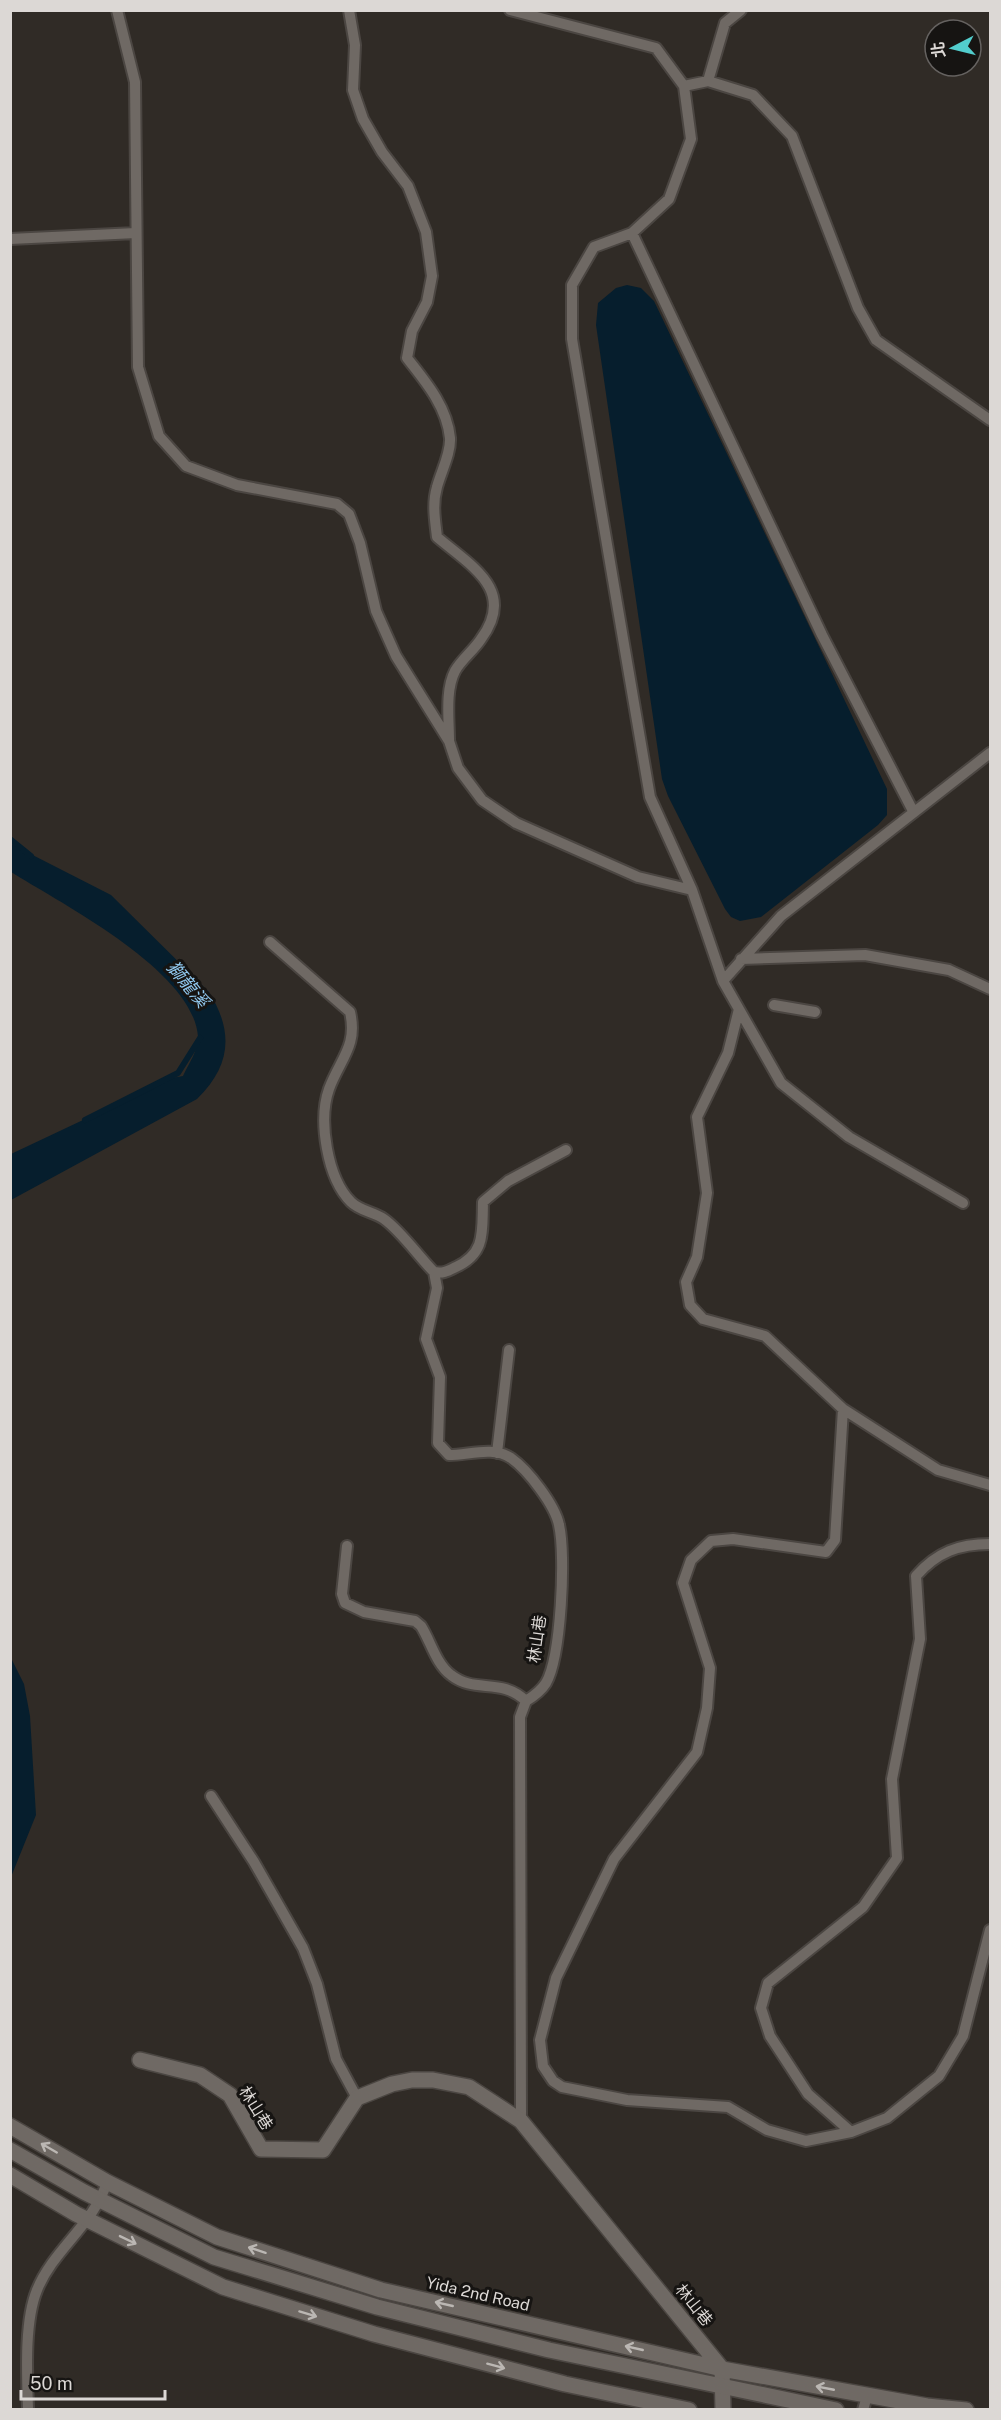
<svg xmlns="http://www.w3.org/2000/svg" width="1001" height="2420" viewBox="0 0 1001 2420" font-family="'Public Sans','Noto Sans TC',sans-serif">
  <rect width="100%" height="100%" fill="#302b26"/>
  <path fill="#061e2d" d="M627 285 641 288 654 301 887 789V815L878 825 761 917 740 921 731 917 725 909 668 796 662 779 596 325 598 303 616 288Z
    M11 844 111 895 209 992C234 1032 231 1066 197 1099L11 1200V1154L172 1078 183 1076C188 1065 199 1049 198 1037 194 971 62 904 11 872Z
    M11 1658 24 1684 30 1716 36 1815 11 1877Z"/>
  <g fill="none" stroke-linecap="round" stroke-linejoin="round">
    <path stroke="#061e2d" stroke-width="6" d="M10 839 31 856
      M85 1120 178 1073 200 1038"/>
    <g stroke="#4b4642" stroke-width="14">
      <path id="service" d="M117 10 135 82 138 367 159 436 186 466 237 485 337 504 349 514 360 543 376 611 396 656 449 741 458 768 482 800 516 823 638 877 692 890
        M349 10 355 45 353 90 363 119 382 152 408 186 426 232 432 276 427 302 412 331 407 358C426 382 447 407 450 438 451 453 441 472 437 487 432 504 435 520 437 537 471 566 517 590 481 639 474 650 461 660 455 671 445 690 449 720 449 740
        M510 10 656 48 684 86 691 139 669 199 632 233 594 247 572 285V339L650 797 692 890 723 981 781 1083 849 1137 963 1203
        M708 81 725 23 741 10
        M684 86 708 81 753 95 792 136 858 308 876 340 990 420
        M632 233 822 635 913 811
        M10 239 136 233
        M270 942 350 1012C358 1046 340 1059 329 1089 318 1120 327 1178 351 1202 360 1211 374 1212 384 1219 401 1231 419 1257 434 1272 443 1274 448 1271 456 1267 486 1253 482 1232 483 1202L508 1181 566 1150
        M741 959 865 955 949 970 990 989
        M723 981 781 916 990 753
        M774 1005 815 1012
        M739 1009 728 1053 697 1117 707 1193 697 1257 686 1282 690 1305 703 1319 765 1336 843 1409 938 1470 990 1485
        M434 1272 437 1288 426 1339 440 1377 438 1443 449 1455C469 1455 493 1446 511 1458 528 1470 555 1505 559 1525 566 1555 561 1657 546 1683 541 1691 534 1696 526 1701L520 1717 521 2121
        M843 1409 835 1540 826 1552 733 1539 711 1541 691 1560 683 1583 710 1668 707 1708 697 1752 614 1859 556 1978 540 2040 543 2066 553 2081 562 2087 627 2100 728 2107 767 2130 806 2141 851 2132 887 2118 939 2076 963 2036 990 1930
        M497 1453 509 1350
        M347 1546 342 1594 345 1603 364 1612 415 1621 421 1626C431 1642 436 1664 451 1675 475 1694 501 1677 526 1701
        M211 1796 254 1862 303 1948 317 1984 336 2059 357 2098
        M851 2132 808 2094 770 2036 761 2008 768 1983 863 1907 897 1858 892 1779 920 1639 916 1576C937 1552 959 1544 990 1544
        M28 2410C27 2375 24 2322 37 2290 53 2250 94 2224 107 2182
        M863 2410 867 2396"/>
    </g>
    <g stroke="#4b4642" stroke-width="18">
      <path id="minor" d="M140 2060 200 2075 230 2095 261 2149 323 2150 357 2098 392 2084 412 2080H433L469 2087 521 2121 722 2369 723 2410
        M10 2126 107 2182 217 2237 381 2290 722 2369 927 2406 966 2410
        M10 2175 76 2214 223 2287 374 2334 565 2384 689 2410"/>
    </g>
    <g stroke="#4b4642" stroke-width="18">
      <path id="tertiary" d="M10 2150 84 2192 214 2257 377 2307 549 2350 836 2410"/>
    </g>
    <use href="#service" stroke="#6f6964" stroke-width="10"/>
    <use href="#minor" stroke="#6f6964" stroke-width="15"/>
    <use href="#tertiary" stroke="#6f6964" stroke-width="15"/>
  </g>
  <defs><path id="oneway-shaft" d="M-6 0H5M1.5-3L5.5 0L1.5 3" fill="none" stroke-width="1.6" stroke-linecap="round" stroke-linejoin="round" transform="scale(1.5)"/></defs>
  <g stroke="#bbb7b3">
    <use href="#oneway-shaft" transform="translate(49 2148) rotate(-150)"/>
    <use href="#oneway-shaft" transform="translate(128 2240) rotate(26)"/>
    <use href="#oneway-shaft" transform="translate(257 2250) rotate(-162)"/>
    <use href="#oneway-shaft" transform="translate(444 2304) rotate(-167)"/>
    <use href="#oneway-shaft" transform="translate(308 2314) rotate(17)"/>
    <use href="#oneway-shaft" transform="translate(634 2348) rotate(-167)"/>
    <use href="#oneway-shaft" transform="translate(496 2366) rotate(15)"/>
    <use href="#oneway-shaft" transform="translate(825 2388) rotate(-169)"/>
  </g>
  <g text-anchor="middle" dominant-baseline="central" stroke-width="6" stroke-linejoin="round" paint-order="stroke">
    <g font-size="16" fill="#dcd8d5" stroke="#161412">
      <text transform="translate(537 1639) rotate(-82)">林山巷</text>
      <text transform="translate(256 2108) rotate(58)">林山巷</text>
      <text transform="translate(478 2294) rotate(13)">Yida 2nd Road</text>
      <text transform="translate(694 2305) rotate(51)">林山巷</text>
    </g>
    <g font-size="18" font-style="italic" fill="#91c9f0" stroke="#161412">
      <text transform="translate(188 984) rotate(50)">獅龍溪</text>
    </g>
  </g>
  <rect width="1001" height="2420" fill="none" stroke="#dcd8d5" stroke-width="24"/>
  <g transform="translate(953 48) rotate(263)"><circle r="28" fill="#161412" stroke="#656260" stroke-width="1.5"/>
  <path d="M0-4.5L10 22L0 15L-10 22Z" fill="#52cdcd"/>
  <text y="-9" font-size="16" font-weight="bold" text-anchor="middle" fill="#dcd8d5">北</text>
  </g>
  <path d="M21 2390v9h144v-9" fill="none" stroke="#dcd8d5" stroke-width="3"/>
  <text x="30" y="2390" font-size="18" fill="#dcd8d5" stroke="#161412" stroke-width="4.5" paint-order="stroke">50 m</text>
</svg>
